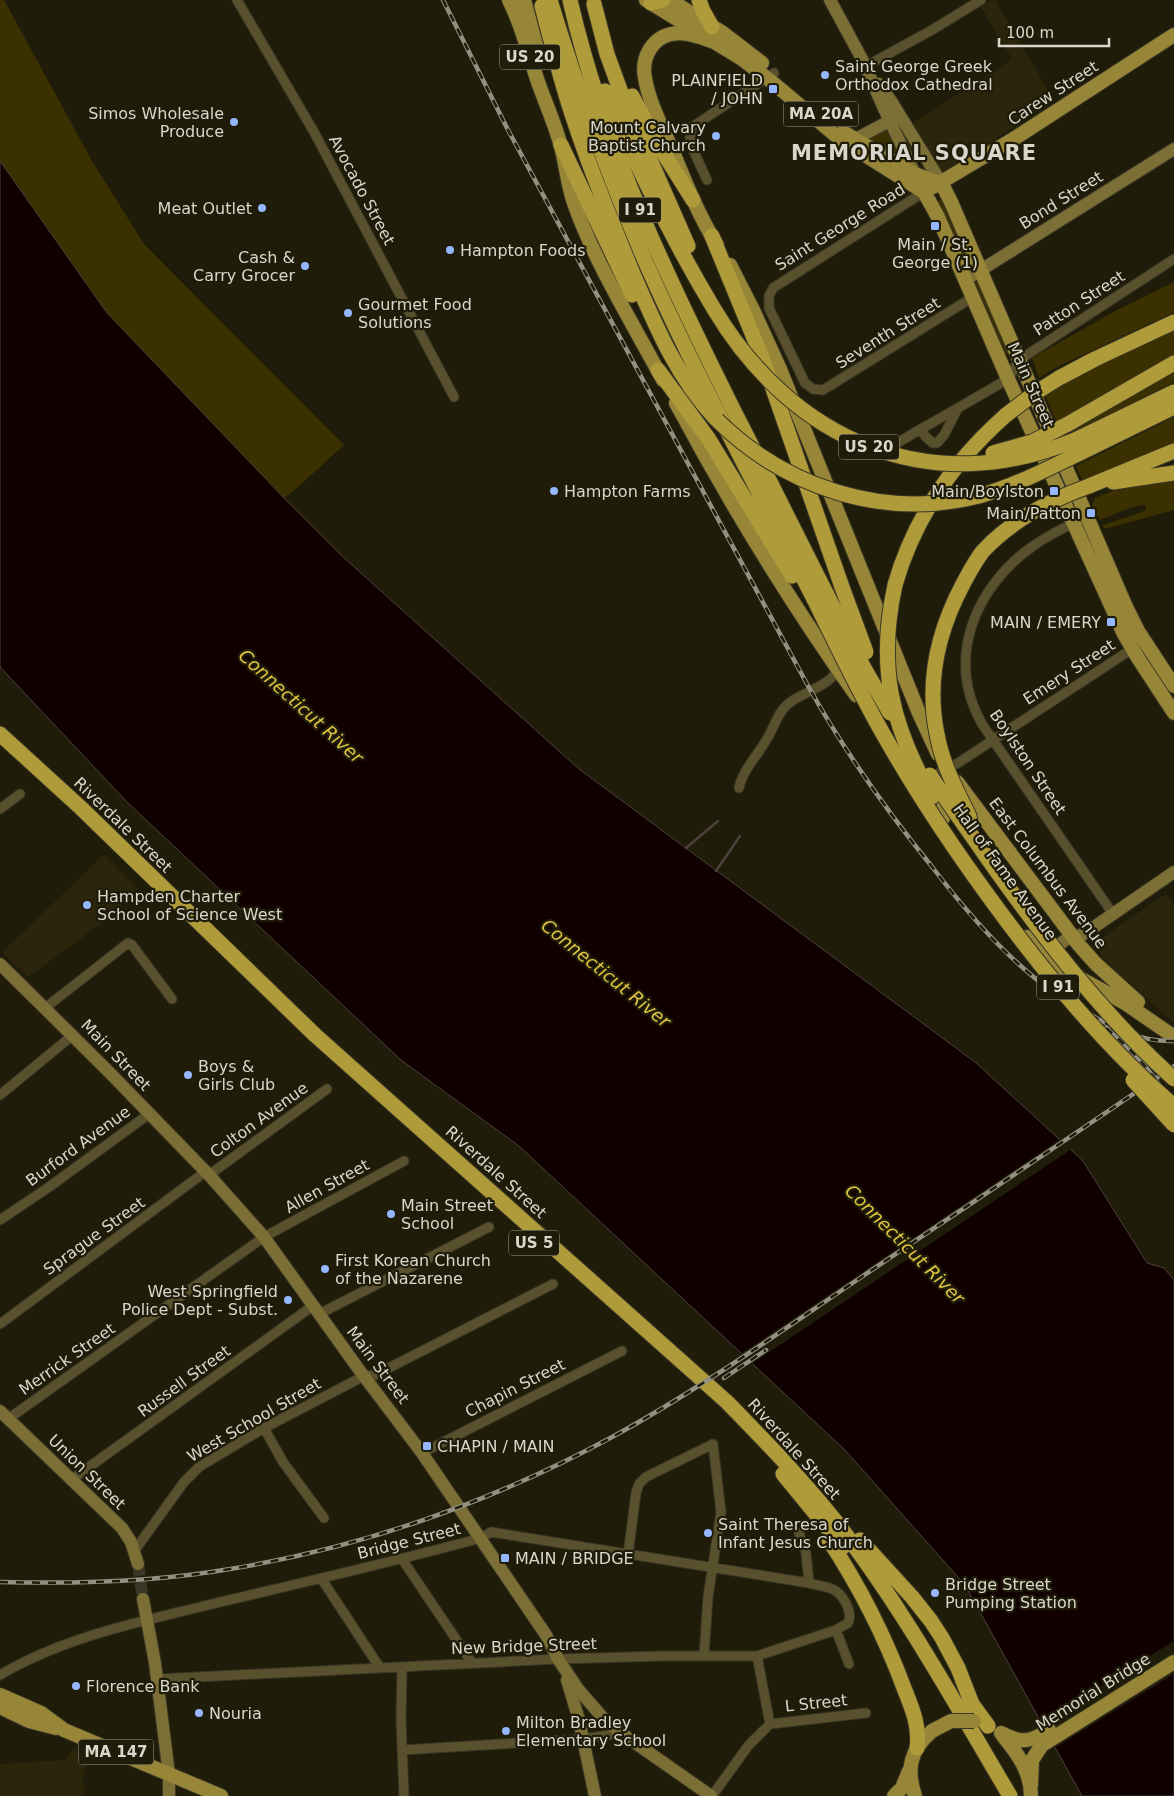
<svg xmlns="http://www.w3.org/2000/svg" width="1174" height="1796" viewBox="0 0 1174 1796" font-family="'DejaVu Sans',sans-serif">
  <rect width="100%" height="100%" fill="#201c0a"/>
  <path fill="#2b250b" d="M992 0H995L1054 100 944 174 913 123 1012 59 981 7Z
    M104 855 138 889 106 920 28 977 2 952Z
    M1166 894 1174 904V1023L1102 958 1098 948 1100 940 1104 936Z
    M74 1747 92 1754 83 1773 84 1796H0V1764L65 1760Z"/>
  <path fill="#3a3000" d="M0 0H4L92 161 144 244 344 445 298 487 284 498 107 313 0 161Z
    M885 129 890 131 906 162 867 139Z
    M943 199 974 269 968 272 940 209 938 201Z
    M976 281 980 282 1011 352 1003 356 973 283Z
    M1174 282V312L1055 368 1039 378 1032 358 1117 310Z
    M1174 329V358L1057 423 1045 395 1063 382Z
    M1174 368V382L1072 433 1070 428Z
    M1174 417V444L1083 482 1076 466Z
    M1174 478V510L1104 529 1103 525 1139 513 1145 510 1146 505 1132 507 1100 520 1092 505 1095 498 1112 491Z"/>
  <path fill="#100100" stroke="#4c413d" d="M0 161 107 313 284 498 342 556 579 769 975 1062 1083 1161 1147 1263 1164 1268 1174 1280V1796H1082L965 1585 845 1450 519 1146 401 1060 127 802 0 667Z"/>
  <path fill="#201c0a" d="M1062 1138 1073 1148 750 1365 739 1355Z
    M1174 1641V1674L1053 1749 1039 1724Z"/>
  <g fill="none" stroke-linecap="round" stroke-linejoin="round">
    <path stroke="#4c413d" stroke-width="2.5" d="M686 848 718 821
      M716 871 740 836"/>
    <path stroke="#3c3827" stroke-width="12" stroke-dasharray="12 6" stroke-linecap="butt" d="M138 1564 143 1599"/>
    <g stroke="#3a3625" stroke-width="11">
      <path id="street" d="M237 0 314 132 454 397
        M866 66 932 30 981 0
        M707 180 694 152 690 138 692 127 774 73
        M924 192 773 288 769 296V308L805 383 813 389 823 390 973 297
        M921 429 958 408
        M897 443 921 429 925 436 933 443H937L944 435 958 408 1008 379 1019 360 1174 259
        M1087 517C1069 525 1050 534 1033 546 975 587 945 658 982 724L1113 914
        M929 780 947 768 958 763 1132 649
        M739 788C743 769 759 754 768 737 774 727 778 712 788 704 800 693 833 685 837 669
        M0 809 20 794
        M45 1008 128 943 132 945 172 999
        M0 1095 73 1035
        M209 1175 327 1089
        M0 1220 49 1187 149 1114
        M319 1314 489 1227
        M0 1324 205 1172
        M8 1419 264 1237 404 1161
        M264 1428 283 1462 324 1518
        M422 1453 622 1351
        M71 1480 314 1305
        M799 1533 806 1553 809 1583
        M135 1550 184 1482 199 1467 264 1428 364 1376 375 1375 553 1284
        M628 1555 636 1493 639 1484 646 1477 713 1444 721 1512 708 1597 704 1656
        M402 1559 472 1663
        M321 1578 380 1668
        M836 1630 849 1664
        M402 1667 401 1720 404 1796
        M0 1675C62 1638 135 1623 204 1606 296 1584 389 1563 481 1538L491 1532 809 1583C817 1586 829 1586 836 1591 845 1598 853 1613 848 1623L836 1630 757 1656H663L558 1659 157 1679
        M770 1724 866 1713
        M402 1750 583 1739 621 1733
        M712 1796 748 1746 770 1724 757 1656"/>
    </g>
    <g stroke="#3a3625" stroke-width="14">
      <path id="secondary" d="M830 0 862 59 886 113 917 178
        M879 84 891 101 942 184
        M848 143 897 117
        M965 280 1174 149
        M1045 951 1057 947 1065 940 1084 934 1174 872
        M0 964 109 1072 209 1175 264 1237 360 1371 422 1453 546 1635 558 1659 578 1689 604 1719 621 1733 711 1796
        M0 1411 122 1528 131 1542 138 1564
        M143 1599 155 1663 169 1774V1796
        M567 1680 579 1720 595 1796"/>
    </g>
    <g stroke="#3a3625" stroke-width="16">
      <path id="primary" d="M509 0C522 25 528 52 537 79 544 100 554 121 560 143 566 163 567 183 574 203 595 263 633 324 663 380
        M524 0 536 45
        M646 0 742 59 772 82 841 140 924 192 938 217 1008 379 1124 634 1138 658 1174 713
        M670 0 723 33 762 63
        M843 132 915 174 942 184
        M942 184 951 202 1126 607 1138 631 1174 686
        M933 187 1015 138 1174 35
        M717 245C699 216 686 184 673 152 663 129 649 103 645 78 643 68 645 57 650 49 667 23 696 35 719 44
        M730 265 753 310 779 367 919 713 938 754
        M676 403C730 504 790 602 856 695
        M957 782 1079 945 1096 964 1138 1002
        M943 818C941 807 945 799 955 795
        M1027 937 1054 964 1125 1003 1170 1034
        M0 1695 41 1713 64 1730 221 1796
        M0 1707 29 1721 56 1728
        M1001 1733C1021 1744 1031 1742 1049 1730
        M1003 1736C1018 1754 1031 1772 1031 1796
        M1031 1785 1032 1760 1042 1745 1174 1662
        M894 1796 902 1788 909 1771
        M915 1796C906 1769 910 1750 932 1731"/>
    </g>
    <g stroke="#3a3625" stroke-width="17">
      <path id="highway" d="M550 0C577 89 609 177 646 263 697 378 758 489 815 601
        M570 0C603 145 669 281 735 413 766 473 796 534 827 595
        M699 0 703 11 712 27
        M651 3 663 0
        M594 4 607 54 623 98 688 246
        M542 6C552 44 561 83 574 120 591 173 613 225 634 276 656 327 677 377 715 418
        M605 91C636 166 672 239 714 309
        M632 96 659 146 693 200
        M561 145 632 295
        M712 236 763 360 842 587
        M658 370 708 438 792 576
        M1059 378 1095 359 1174 322
        M1068 424 1174 363
        M1075 440 1174 392
        M1080 453 1174 407
        M1113 482 1174 473
        M1089 486 1174 451
        M895 585C914 518 954 461 1006 415
        M0 734 81 808 315 1035 727 1402C765 1441 803 1480 837 1523 903 1608 955 1703 1010 1796
        M783 1474 843 1547
        M829 1540C861 1589 884 1634 904 1688 912 1708 920 1726 917 1748
        M860 1540 912 1597 931 1621 942 1638 958 1668 972 1704 988 1726"/>
    </g>
    <use href="#street" stroke="#59512e" stroke-width="9"/>
    <use href="#secondary" stroke="#7c6f35" stroke-width="12"/>
    <use href="#primary" stroke="#978638" stroke-width="14"/>
    <use href="#highway" stroke="#af9b3a" stroke-width="15"/>
    <g stroke="#939082" stroke-width="4.5">
      <path id="rail" d="M443 0 507 128 807 684C843 749 886 810 933 868 962 906 993 943 1030 974 1046 988 1065 999 1083 1010 1112 1028 1139 1042 1174 1041
        M1106 1028C1134 1052 1158 1077 1174 1110
        M724 1378 766 1350
        M0 1582C76 1584 155 1582 230 1569 364 1547 494 1501 614 1436 700 1389 781 1331 863 1276 967 1206 1071 1137 1174 1066"/>
    </g>
    <use href="#rail" stroke="#201c0a" stroke-width="2.5" stroke-dasharray="8" stroke-linecap="butt"/>
    <g stroke="#3a3625" stroke-width="16" stroke-linecap="butt">
      <path id="primary-bridge" d="M932 1731 951 1721H974"/>
    </g>
    <g stroke="#3a3625" stroke-width="17" stroke-linecap="butt">
      <path id="highway-bridge" d="M714 309C792 440 929 501 1075 440
        M1006 415 1035 393 1059 378
        M717 420C786 488 884 520 979 496 1015 486 1047 469 1080 453
        M993 453 1032 442 1068 424
        M895 585C877 667 891 725 932 797
        M842 587 866 652
        M827 595 864 668 890 713
        M815 601C838 648 860 694 886 739 927 811 975 880 1025 945 1070 1003 1118 1058 1174 1106
        M930 775C948 803 969 831 988 859 1044 938 1102 1014 1174 1079
        M970 824 969 816C956 790 942 763 937 734 926 681 938 631 963 584 969 573 975 561 983 551 1012 520 1050 500 1089 486
        M1133 1080 1174 1125"/>
    </g>
    <use href="#primary-bridge" stroke="#978638" stroke-width="14"/>
    <use href="#highway-bridge" stroke="#af9b3a" stroke-width="15"/>
  </g>
  <g fill="#94b7fd" stroke="#201c0a" stroke-width="2">
    <circle cx="825" cy="75" r="5"/>
    <rect x="768" y="84" width="10" height="10" rx="2.5"/>
    <circle cx="234" cy="122" r="5"/>
    <circle cx="716" cy="136" r="5"/>
    <circle cx="262" cy="208" r="5"/>
    <rect x="930" y="221" width="10" height="10" rx="2.5"/>
    <circle cx="450" cy="250" r="5"/>
    <circle cx="305" cy="266" r="5"/>
    <circle cx="348" cy="313" r="5"/>
    <circle cx="554" cy="491" r="5"/>
    <rect x="1049" y="486" width="10" height="10" rx="2.5"/>
    <rect x="1086" y="508" width="10" height="10" rx="2.5"/>
    <rect x="1106" y="617" width="10" height="10" rx="2.5"/>
    <circle cx="87" cy="905" r="5"/>
    <circle cx="188" cy="1075" r="5"/>
    <circle cx="391" cy="1214" r="5"/>
    <circle cx="325" cy="1269" r="5"/>
    <circle cx="288" cy="1300" r="5"/>
    <rect x="422" y="1441" width="10" height="10" rx="2.5"/>
    <circle cx="708" cy="1533" r="5"/>
    <rect x="500" y="1553" width="10" height="10" rx="2.5"/>
    <circle cx="935" cy="1593" r="5"/>
    <circle cx="76" cy="1686" r="5"/>
    <circle cx="199" cy="1713" r="5"/>
    <circle cx="506" cy="1731" r="5"/>
  </g>
  <g text-anchor="middle" dominant-baseline="central" stroke-width="4.5" stroke-linejoin="round" paint-order="stroke">
    <g fill="#201c0a" stroke="#a29f91" stroke-width="1">
      <rect x="500" y="44.5" width="60" height="25" rx="4"/>
      <rect x="783.5" y="101.5" width="75" height="25" rx="4"/>
      <rect x="619" y="197.5" width="42" height="25" rx="4"/>
      <rect x="839" y="434.5" width="60" height="25" rx="4"/>
      <rect x="1037" y="974.5" width="42" height="25" rx="4"/>
      <rect x="509" y="1230.5" width="50" height="25" rx="4"/>
      <rect x="78.5" y="1739.5" width="75" height="25" rx="4"/>
    </g>
    <g font-size="15" font-weight="bold" fill="#d9d7cb">
      <text x="530" y="57">US 20</text>
      <text x="821" y="114">MA 20A</text>
      <text x="640" y="210">I 91</text>
      <text x="869" y="447">US 20</text>
      <text x="1058" y="987">I 91</text>
      <text x="534" y="1243">US 5</text>
      <text x="116" y="1752">MA 147</text>
    </g>
    <g font-size="16" fill="#d9d7cb" stroke="#201c0a" text-anchor="start">
      <text x="835" y="66">Saint George Greek<tspan x="835" dy="18">Orthodox Cathedral</tspan></text>
      <text x="763" y="80" text-anchor="end">PLAINFIELD<tspan x="763" dy="18">/ JOHN</tspan></text>
      <text x="224" y="113" text-anchor="end">Simos Wholesale<tspan x="224" dy="18">Produce</tspan></text>
      <text x="706" y="127" text-anchor="end">Mount Calvary<tspan x="706" dy="18">Baptist Church</tspan></text>
      <text x="252" y="208" text-anchor="end">Meat Outlet</text>
      <text x="935" y="244" text-anchor="middle">Main / St.<tspan x="935" dy="18">George (1)</tspan></text>
      <text x="460" y="250">Hampton Foods</text>
      <text x="295" y="257" text-anchor="end">Cash &amp;<tspan x="295" dy="18">Carry Grocer</tspan></text>
      <text x="358" y="304">Gourmet Food<tspan x="358" dy="18">Solutions</tspan></text>
      <text x="564" y="491">Hampton Farms</text>
      <text x="1044" y="491" text-anchor="end">Main/Boylston</text>
      <text x="1081" y="513" text-anchor="end">Main/Patton</text>
      <text x="1101" y="622" text-anchor="end">MAIN / EMERY</text>
      <text x="97" y="896">Hampden Charter<tspan x="97" dy="18">School of Science West</tspan></text>
      <text x="198" y="1066">Boys &amp;<tspan x="198" dy="18">Girls Club</tspan></text>
      <text x="401" y="1205">Main Street<tspan x="401" dy="18">School</tspan></text>
      <text x="335" y="1260">First Korean Church<tspan x="335" dy="18">of the Nazarene</tspan></text>
      <text x="278" y="1291" text-anchor="end">West Springfield<tspan x="278" dy="18">Police Dept - Subst.</tspan></text>
      <text x="437" y="1446">CHAPIN / MAIN</text>
      <text x="718" y="1524">Saint Theresa of<tspan x="718" dy="18">Infant Jesus Church</tspan></text>
      <text x="515" y="1558">MAIN / BRIDGE</text>
      <text x="945" y="1584">Bridge Street<tspan x="945" dy="18">Pumping Station</tspan></text>
      <text x="86" y="1686">Florence Bank</text>
      <text x="209" y="1713">Nouria</text>
      <text x="516" y="1722">Milton Bradley<tspan x="516" dy="18">Elementary School</tspan></text>
    </g>
    <g font-size="16" fill="#d9d7cb" stroke="#201c0a">
      <text transform="translate(1053 93) rotate(-33)">Carew Street</text>
      <text transform="translate(362 190) rotate(62)">Avocado Street</text>
      <text transform="translate(1061 200) rotate(-32)">Bond Street</text>
      <text transform="translate(840 227) rotate(-32)">Saint George Road</text>
      <text transform="translate(1079 303) rotate(-33)">Patton Street</text>
      <text transform="translate(888 333) rotate(-32)">Seventh Street</text>
      <text transform="translate(1031 385) rotate(66)">Main Street</text>
      <text transform="translate(1069 672) rotate(-33)">Emery Street</text>
      <text transform="translate(1028 762) rotate(56)">Boylston Street</text>
      <text transform="translate(123 825) rotate(44)">Riverdale Street</text>
      <text transform="translate(1005 872) rotate(54)">Hall of Fame Avenue</text>
      <text transform="translate(1048 873) rotate(53)">East Columbus Avenue</text>
      <text transform="translate(116 1055) rotate(46)">Main Street</text>
      <text transform="translate(259 1120) rotate(-36)">Colton Avenue</text>
      <text transform="translate(78 1146) rotate(-36)">Burford Avenue</text>
      <text transform="translate(496 1172) rotate(42)">Riverdale Street</text>
      <text transform="translate(327 1186) rotate(-29)">Allen Street</text>
      <text transform="translate(94 1236) rotate(-36)">Sprague Street</text>
      <text transform="translate(67 1359) rotate(-35)">Merrick Street</text>
      <text transform="translate(378 1365) rotate(53)">Main Street</text>
      <text transform="translate(184 1381) rotate(-36)">Russell Street</text>
      <text transform="translate(515 1388) rotate(-27)">Chapin Street</text>
      <text transform="translate(254 1420) rotate(-30)">West School Street</text>
      <text transform="translate(794 1449) rotate(48)">Riverdale Street</text>
      <text transform="translate(87 1472) rotate(44)">Union Street</text>
      <text transform="translate(409 1541) rotate(-14)">Bridge Street</text>
      <text transform="translate(524 1646) rotate(-2)">New Bridge Street</text>
      <text transform="translate(1093 1692) rotate(-32)">Memorial Bridge</text>
      <text transform="translate(816 1703) rotate(-6)">L Street</text>
    </g>
    <g font-size="18" font-style="italic" fill="#dfc440" stroke="#201c0a">
      <text transform="translate(301 706) rotate(42)">Connecticut River</text>
      <text transform="translate(606 973) rotate(39)">Connecticut River</text>
      <text transform="translate(905 1244) rotate(45)">Connecticut River</text>
    </g>
    <g font-size="21" font-weight="bold" letter-spacing="1" fill="#d9d7cb" stroke="#201c0a">
      <text x="914" y="153">MEMORIAL SQUARE</text>
    </g>
  </g>
  <path d="M999 38v8h110v-8" fill="none" stroke="#d9d7cb" stroke-width="2.5"/>
  <text x="1006" y="38" font-size="15" fill="#d9d7cb" stroke="#201c0a" stroke-width="4" paint-order="stroke">100 m</text>
</svg>
